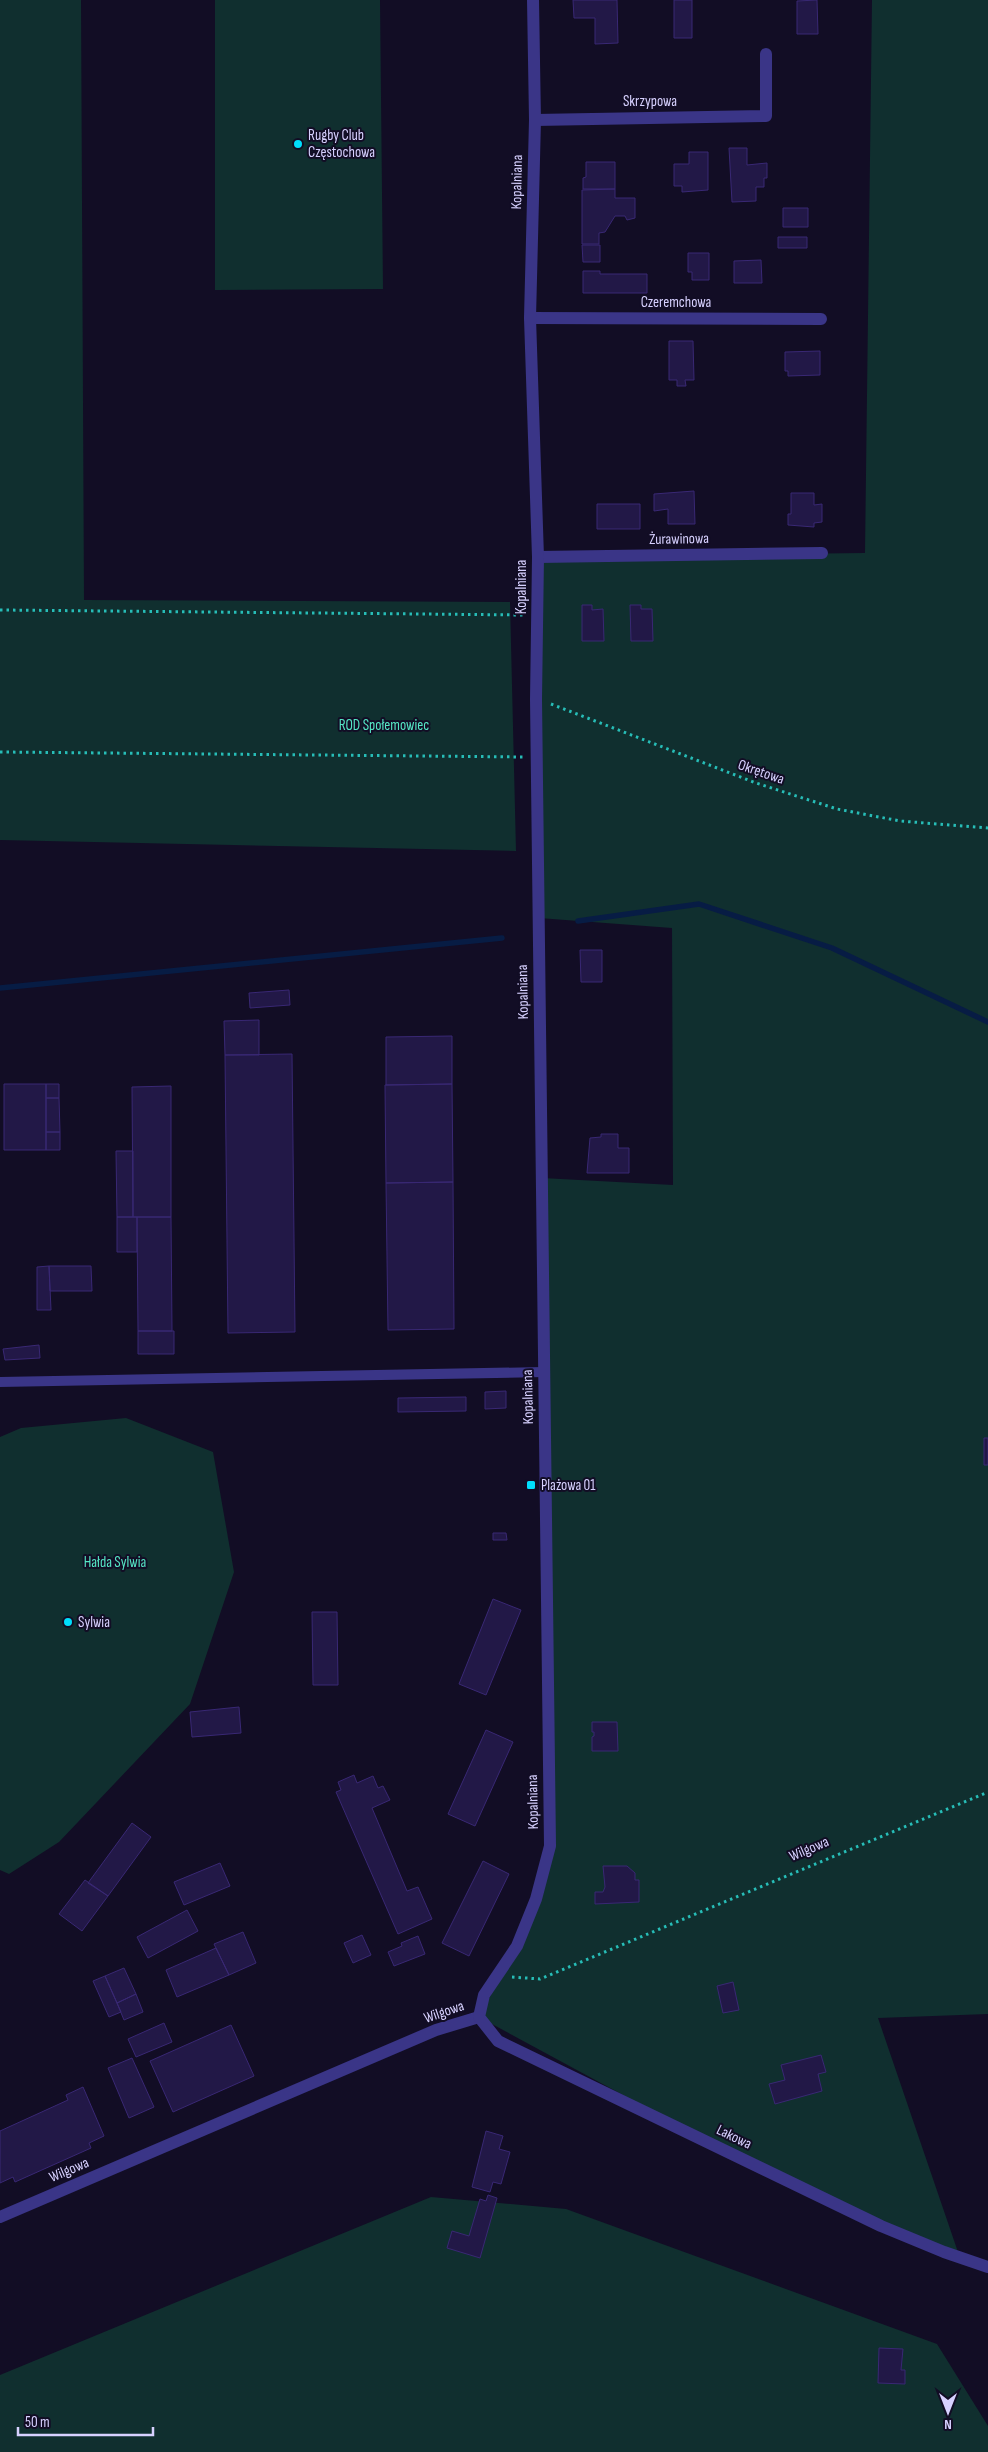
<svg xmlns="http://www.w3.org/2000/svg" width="988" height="2452" viewBox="0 0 988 2452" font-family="'Sofia Sans Condensed',sans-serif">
  <rect width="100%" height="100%" fill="#120d25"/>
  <path fill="#102f2f" d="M0 0H81L84 600 510 602 516 851 0 840Z
    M215 0H380L383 289 215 290Z
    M872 0H988V2014L878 2018 960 2258 732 2154 479 2017 517 1946 550 1846 542 1178 673 1185 672 928 539 918 538 557 865 553Z
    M126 1418 213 1452 234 1572 190 1704 59 1842 9 1874 0 1870V1437L21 1428Z
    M431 2197 566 2209 937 2344 988 2426V2452H0V2375Z"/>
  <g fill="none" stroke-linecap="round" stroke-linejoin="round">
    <path stroke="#071c44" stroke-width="5.5" d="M578 921 699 904 832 948 988 1022
      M0 988 502 938"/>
  </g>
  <path fill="#221847" stroke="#392874" d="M573 0H617L618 43 595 44V18H574Z
    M674 0H692V38H674Z
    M817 0 818 34H797V1Z
    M729 148H747V165L767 163V178H764V187H756V201L732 202Z
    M689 152H708V190L682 192V186H674V164H689Z
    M586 162H615V189H583V178L586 177Z
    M615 189V198H635V218L627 220 625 216H615L605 232 599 233V244H582V190Z
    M783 208H808V227H783Z
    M778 237H807V248H778Z
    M582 245H600V262H583Z
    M688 253H709V280H692V272H688Z
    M761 260 762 283H734V261Z
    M583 271H600V274H647V293H583Z
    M669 341H693L694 380H685L686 386H677V380H669Z
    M820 351V375L788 376V371H785V352Z
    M694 491 695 524H668V509L654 511V494Z
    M791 493H814V505L822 504V522L814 523V527L788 525V514H791Z
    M597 504H640V529H597Z
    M582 605H592V610L603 609 604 641H582Z
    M630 605H641V609H652L653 641H631Z
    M580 950H602V982H581Z
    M289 990 290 1005 250 1008 249 993Z
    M259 1020V1055H225L224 1021Z
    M452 1036V1084L386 1085V1037Z
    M292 1054 295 1332 228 1333 225 1055Z
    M4 1084H46V1150H4Z
    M46 1084H59V1098H46Z
    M452 1084 453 1182 386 1183 385 1085Z
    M171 1086V1217H133L132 1087Z
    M46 1098H59L60 1132H46Z
    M46 1132H60V1150H46Z
    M601 1134H618V1148H629V1173H587L590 1138 601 1137Z
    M116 1151H133V1217H117Z
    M453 1182 454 1329 388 1330 386 1183Z
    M117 1217H137V1252H117Z
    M137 1217H171L172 1331H138Z
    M49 1266 51 1310H37V1267Z
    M49 1266H91L92 1291H50Z
    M138 1331H174V1354H138Z
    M39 1345 40 1358 5 1360 3 1349Z
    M506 1391V1408L485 1409V1392Z
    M466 1397V1411L398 1412V1398Z
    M984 1438H988V1465H984Z
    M493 1533H506L507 1540H493Z
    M493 1599 521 1610 486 1695 459 1684Z
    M312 1612H337L338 1685H313Z
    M239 1707 241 1733 192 1737 190 1712Z
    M592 1722H617L618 1751H592V1737L594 1736V1732H592Z
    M486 1730 513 1742 475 1826 448 1814Z
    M354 1775 357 1783 373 1776 378 1788 383 1786 390 1800 372 1808 407 1891 418 1887 432 1919 398 1934 336 1792 341 1790 338 1782Z
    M132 1823 151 1837 108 1896 88 1883Z
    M483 1861 509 1874 469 1956 442 1943Z
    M220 1863 230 1886 184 1905 174 1882Z
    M603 1866H627L635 1873V1880H639V1902L595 1904V1892H603L605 1887Z
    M85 1880 108 1896 82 1931 59 1914Z
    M187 1910 198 1931 148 1958 137 1937Z
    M243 1932 256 1963 229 1975 214 1944Z
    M362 1935 371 1955 353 1963 344 1943Z
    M418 1936 425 1954 394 1966 388 1952 402 1946 401 1943Z
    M216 1948 229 1975 177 1997 166 1970Z
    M124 1968 136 1994 117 2003 105 1976Z
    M105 1976 121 2012 109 2017 93 1981Z
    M733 1982 739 2010 723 2013 717 1986Z
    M136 1994 143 2012 124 2020 117 2003Z
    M164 2023 172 2042 136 2057 128 2039Z
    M231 2025 254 2076 173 2112 150 2061Z
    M821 2055 826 2072 818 2074 822 2091 775 2104 769 2084 785 2080 781 2065Z
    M132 2058 154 2107 129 2118 108 2068Z
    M83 2087 104 2136 89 2143 91 2148 15 2182 13 2177 0 2183V2131L68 2100 66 2095Z
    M486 2131 503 2136 499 2149 510 2152 501 2184 493 2182 490 2192 472 2187Z
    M488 2195 497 2198 480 2258 447 2248 452 2231 469 2236 480 2199 486 2201Z
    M879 2348 903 2349 901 2370H905V2384L878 2383Z"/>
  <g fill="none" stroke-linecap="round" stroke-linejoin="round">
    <path stroke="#27bdb7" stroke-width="3" stroke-dasharray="2.5 4" stroke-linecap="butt" d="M0 610 524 615
      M551 704 756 783 837 809 900 821 988 828
      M0 752 524 757
      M512 1977 540 1979 988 1792"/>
    <path stroke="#3a3587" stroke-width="10" d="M0 1382 544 1372"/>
    <path stroke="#3a3587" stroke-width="12" d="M535 120 766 116V54
      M530 318 821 319
      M538 557 822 553
      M0 2217 436 2030 479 2017"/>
    <path stroke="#3a3587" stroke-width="12" d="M533 0 535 120 530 318 538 557 536 699 550 1846 536 1899 517 1946 484 1995 479 2017 498 2041 881 2226 944 2252 988 2267"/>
  </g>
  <g fill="#00defc" stroke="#120d25" stroke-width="2">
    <circle cx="298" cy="144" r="5"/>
    <rect x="526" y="1480" width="10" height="10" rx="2.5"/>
    <circle cx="68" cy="1622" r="5"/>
  </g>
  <g text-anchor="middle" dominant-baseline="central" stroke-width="4" stroke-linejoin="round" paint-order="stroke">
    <g font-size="15" fill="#d7d1ff" stroke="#120d25">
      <text x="650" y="101">Skrzypowa</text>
      <text transform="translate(517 182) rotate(-89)">Kopalniana</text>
      <text x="676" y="302">Czeremchowa</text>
      <text transform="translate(679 539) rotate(-1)">Żurawinowa</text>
      <text transform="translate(521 587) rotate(-90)">Kopalniana</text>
      <text transform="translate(761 772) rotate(19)">Okrętowa</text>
      <text transform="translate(523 992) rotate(-91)">Kopalniana</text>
      <text transform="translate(528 1397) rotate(-91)">Kopalniana</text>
      <text transform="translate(533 1802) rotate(-91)">Kopalniana</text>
      <text transform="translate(809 1849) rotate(-23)">Wilgowa</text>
      <text transform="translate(444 2012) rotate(-19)">Wilgowa</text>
      <text transform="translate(734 2137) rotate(26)">Lakowa</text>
      <text transform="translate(69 2170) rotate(-23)">Wilgowa</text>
    </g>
    <g font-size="15" fill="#d7d1ff" stroke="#120d25" text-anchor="start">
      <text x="308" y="135">Rugby Club<tspan x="308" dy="17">Częstochowa</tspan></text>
      <text x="541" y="1485">Plażowa 01</text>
      <text x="78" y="1622">Sylwia</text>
    </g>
    <g font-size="15" fill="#55e6c5" stroke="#120d25">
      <text x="384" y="725">ROD Społemowiec</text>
      <text x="115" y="1562">Hałda Sylwia</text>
    </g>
  </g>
  <g transform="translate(948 2412) rotate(180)" stroke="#120d25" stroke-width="4" paint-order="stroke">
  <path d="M0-4L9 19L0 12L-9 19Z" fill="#d7d1ff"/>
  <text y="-8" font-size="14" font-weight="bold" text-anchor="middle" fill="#d7d1ff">N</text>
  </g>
  <path d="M18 2427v8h135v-8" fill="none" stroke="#d7d1ff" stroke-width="2.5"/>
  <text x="25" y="2427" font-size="15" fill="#d7d1ff" stroke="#120d25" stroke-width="4" paint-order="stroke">50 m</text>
</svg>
